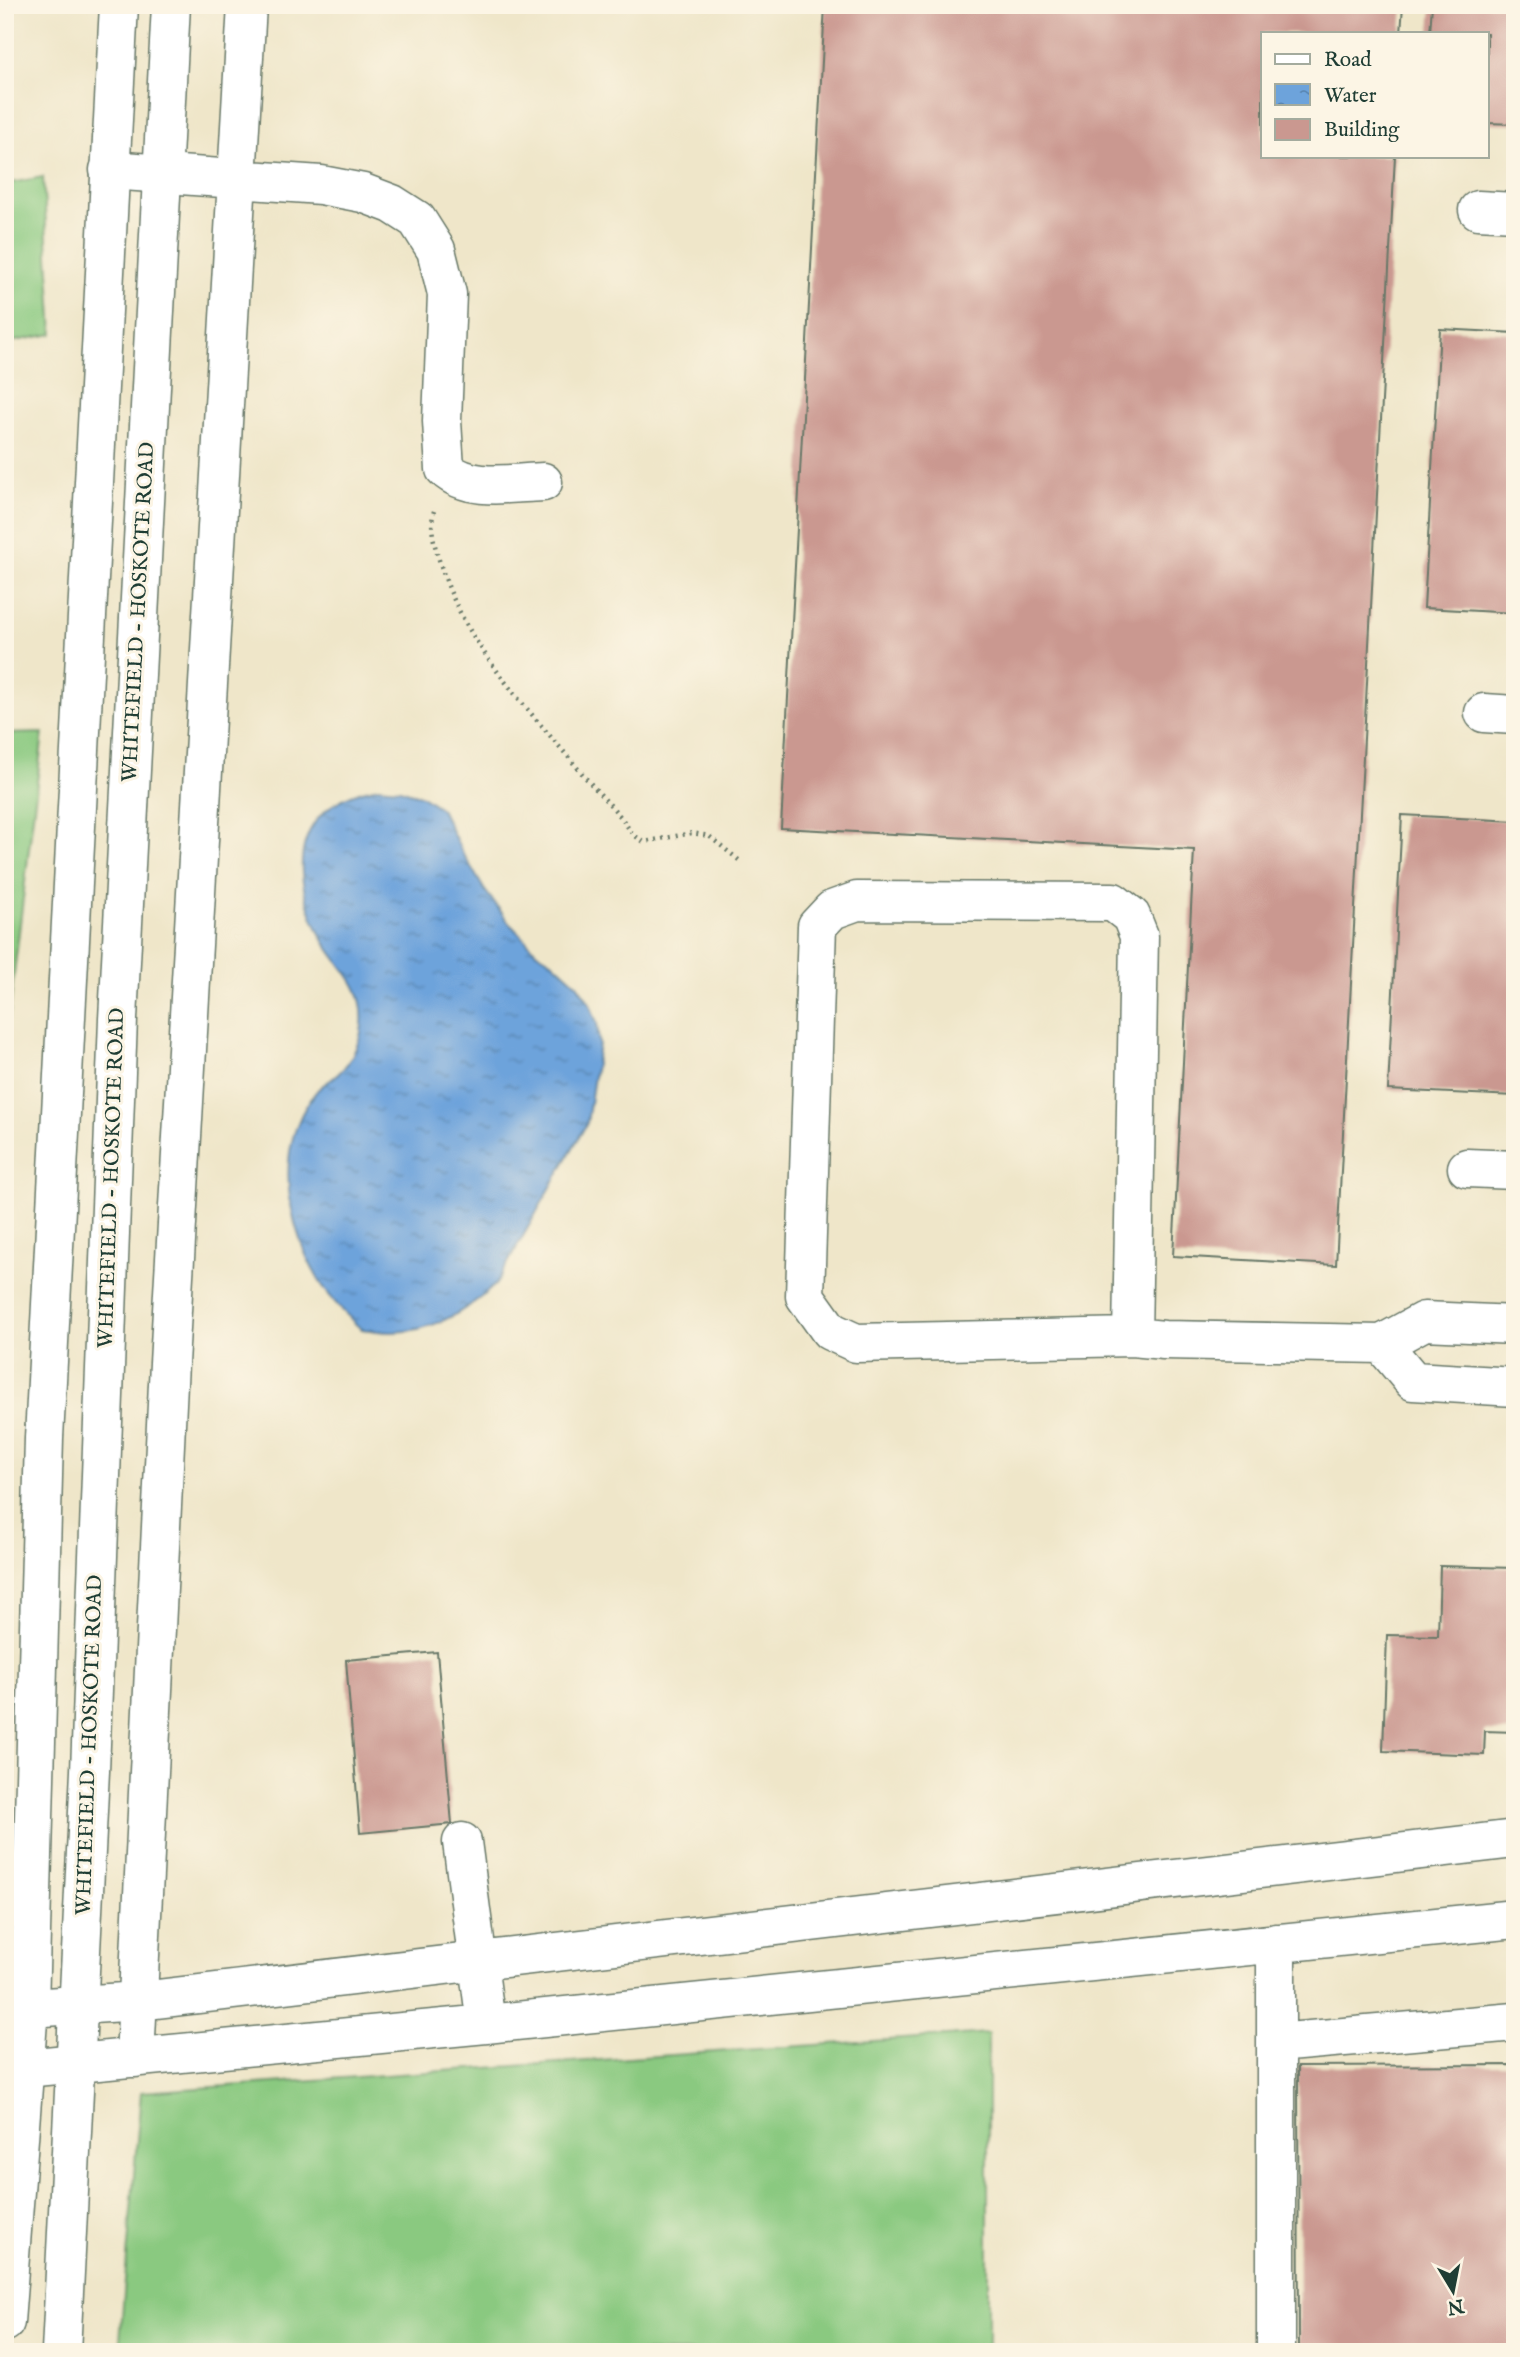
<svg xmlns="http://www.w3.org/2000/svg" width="1520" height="2357" viewBox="0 0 1520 2357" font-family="'IM FELL English',serif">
  <defs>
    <pattern id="water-ripples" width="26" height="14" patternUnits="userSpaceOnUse" patternTransform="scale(1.75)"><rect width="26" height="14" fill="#6da3db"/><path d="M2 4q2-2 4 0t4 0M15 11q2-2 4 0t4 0" fill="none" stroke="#5986b2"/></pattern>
  </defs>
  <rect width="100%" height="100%" fill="#fcf5e5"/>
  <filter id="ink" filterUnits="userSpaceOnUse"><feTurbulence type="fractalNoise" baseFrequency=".0143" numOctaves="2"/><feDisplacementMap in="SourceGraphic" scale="14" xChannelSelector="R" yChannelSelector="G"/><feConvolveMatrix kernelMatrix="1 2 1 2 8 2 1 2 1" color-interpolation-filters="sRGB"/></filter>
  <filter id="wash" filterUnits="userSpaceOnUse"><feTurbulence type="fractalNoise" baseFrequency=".00686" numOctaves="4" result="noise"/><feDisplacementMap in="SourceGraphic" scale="28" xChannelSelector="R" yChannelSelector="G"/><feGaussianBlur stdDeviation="1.57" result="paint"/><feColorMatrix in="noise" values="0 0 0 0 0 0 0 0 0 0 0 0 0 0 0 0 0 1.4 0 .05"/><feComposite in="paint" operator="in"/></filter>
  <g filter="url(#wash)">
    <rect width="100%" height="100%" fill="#efe6c9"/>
    <path fill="#8ac980" stroke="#54835a" stroke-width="2" d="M43 177 53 334 5 343V184Z
      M43 733 5 1048V734Z
      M988 2033V2352H119L141 2092Z"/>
    <path fill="url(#water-ripples)" stroke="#467088" stroke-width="2" d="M378 787 400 789 422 796 441 809 461 850 484 889 511 925 537 952 552 961 577 984 589 1002 597 1023 599 1044 587 1123 496 1284C463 1315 424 1337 377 1331 373 1330 366 1330 362 1329 356 1326 351 1318 346 1314 308 1277 284 1214 289 1160 291 1136 301 1110 316 1092 320 1086 327 1083 332 1079 349 1067 360 1045 362 1025 366 981 336 967 319 932 287 864 296 804 378 787Z"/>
    <g id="blocks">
      <path fill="#ca9890" d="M825 5H1403L1401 33H1263V156H1395L1336 1265 1173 1256 1194 850 781 828Z
        M1432 5H1515V124L1487 123V33H1430Z
        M1440 329 1515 333V613L1424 608Z
        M1402 815 1515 821V1096L1388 1090Z
        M1440 1566 1515 1568V1732L1485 1731 1484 1755 1383 1751 1387 1635 1438 1636Z
        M437 1652 452 1824 360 1833 346 1660Z
        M1515 2065V2352H1299L1298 2066Z"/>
    </g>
  </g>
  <g filter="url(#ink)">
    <use href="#blocks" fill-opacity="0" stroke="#687868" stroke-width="2"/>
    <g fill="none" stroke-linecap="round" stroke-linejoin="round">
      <g stroke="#687868" stroke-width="41">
        <path id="minor" d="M109 170 321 185 363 193 392 204 417 220 436 250 447 294 442 421 445 469C470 492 511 483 543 482
          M1478 210 1515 212
          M1484 713 1515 715
          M1467 1168 1515 1170
          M1132 1337 1139 936 1131 916 1113 902 857 901 832 910 817 926 805 1296 830 1331 856 1343 1132 1337 1164 1340 1382 1344 1424 1321 1515 1325
          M1382 1344 1413 1381 1515 1387
          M462 1842 486 2024
          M29 2008 140 2001 1515 1839
          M1276 2043 1515 2022
          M135 2058 169 1363 247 5
          M25 2068 486 2024 1515 1919
          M1276 2352V1943"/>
      </g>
      <g stroke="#687868" stroke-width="41">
        <path id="major" d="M5 2322 29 2008 44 1438 119 5
          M61 2352 90 1771 118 1019 171 5"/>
      </g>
      <path stroke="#687868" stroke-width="4.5" stroke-dasharray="2 5" stroke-linecap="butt" d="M434 511C429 527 435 547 440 563 465 646 526 706 580 771 592 786 606 800 619 815 629 827 629 833 644 842L692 833 709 836 740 861"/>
      <use href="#minor" stroke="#fff" stroke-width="38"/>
      <use href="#major" stroke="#fff" stroke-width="38"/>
    </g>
  </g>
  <g text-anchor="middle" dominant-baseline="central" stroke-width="6" stroke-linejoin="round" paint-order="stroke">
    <g font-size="21" fill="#1f3d34" stroke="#fcf5e5">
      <text transform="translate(139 612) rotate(-87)">WHITEFIELD - HOSKOTE ROAD</text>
      <text transform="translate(112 1178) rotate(-88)">WHITEFIELD - HOSKOTE ROAD</text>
      <text transform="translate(90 1745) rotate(-88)">WHITEFIELD - HOSKOTE ROAD</text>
    </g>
  </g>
  <rect width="1520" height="2357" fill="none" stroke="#fcf5e5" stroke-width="28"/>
  <rect x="1261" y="32" width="228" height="126" fill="#fcf5e5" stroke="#a4ab9e" stroke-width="2"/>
  <rect x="1275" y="54" width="35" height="10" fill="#ffffff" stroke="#a4ab9e" stroke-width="2"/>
  <text x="1324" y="66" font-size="21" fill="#1f3d34">Road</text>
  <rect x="1275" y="84" width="35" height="21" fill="url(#water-ripples)" stroke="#a4ab9e" stroke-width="2"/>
  <text x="1324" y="102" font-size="21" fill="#1f3d34">Water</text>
  <rect x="1275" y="119" width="35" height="21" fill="#ca9890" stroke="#a4ab9e" stroke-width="2"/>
  <text x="1324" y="136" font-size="21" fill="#1f3d34">Building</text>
  <g transform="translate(1453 2291) rotate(170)" stroke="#fcf5e5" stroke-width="5" paint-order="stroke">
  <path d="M0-5L12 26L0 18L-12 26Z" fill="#1f3d34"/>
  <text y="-10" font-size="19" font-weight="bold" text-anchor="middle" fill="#1f3d34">N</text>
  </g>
</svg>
